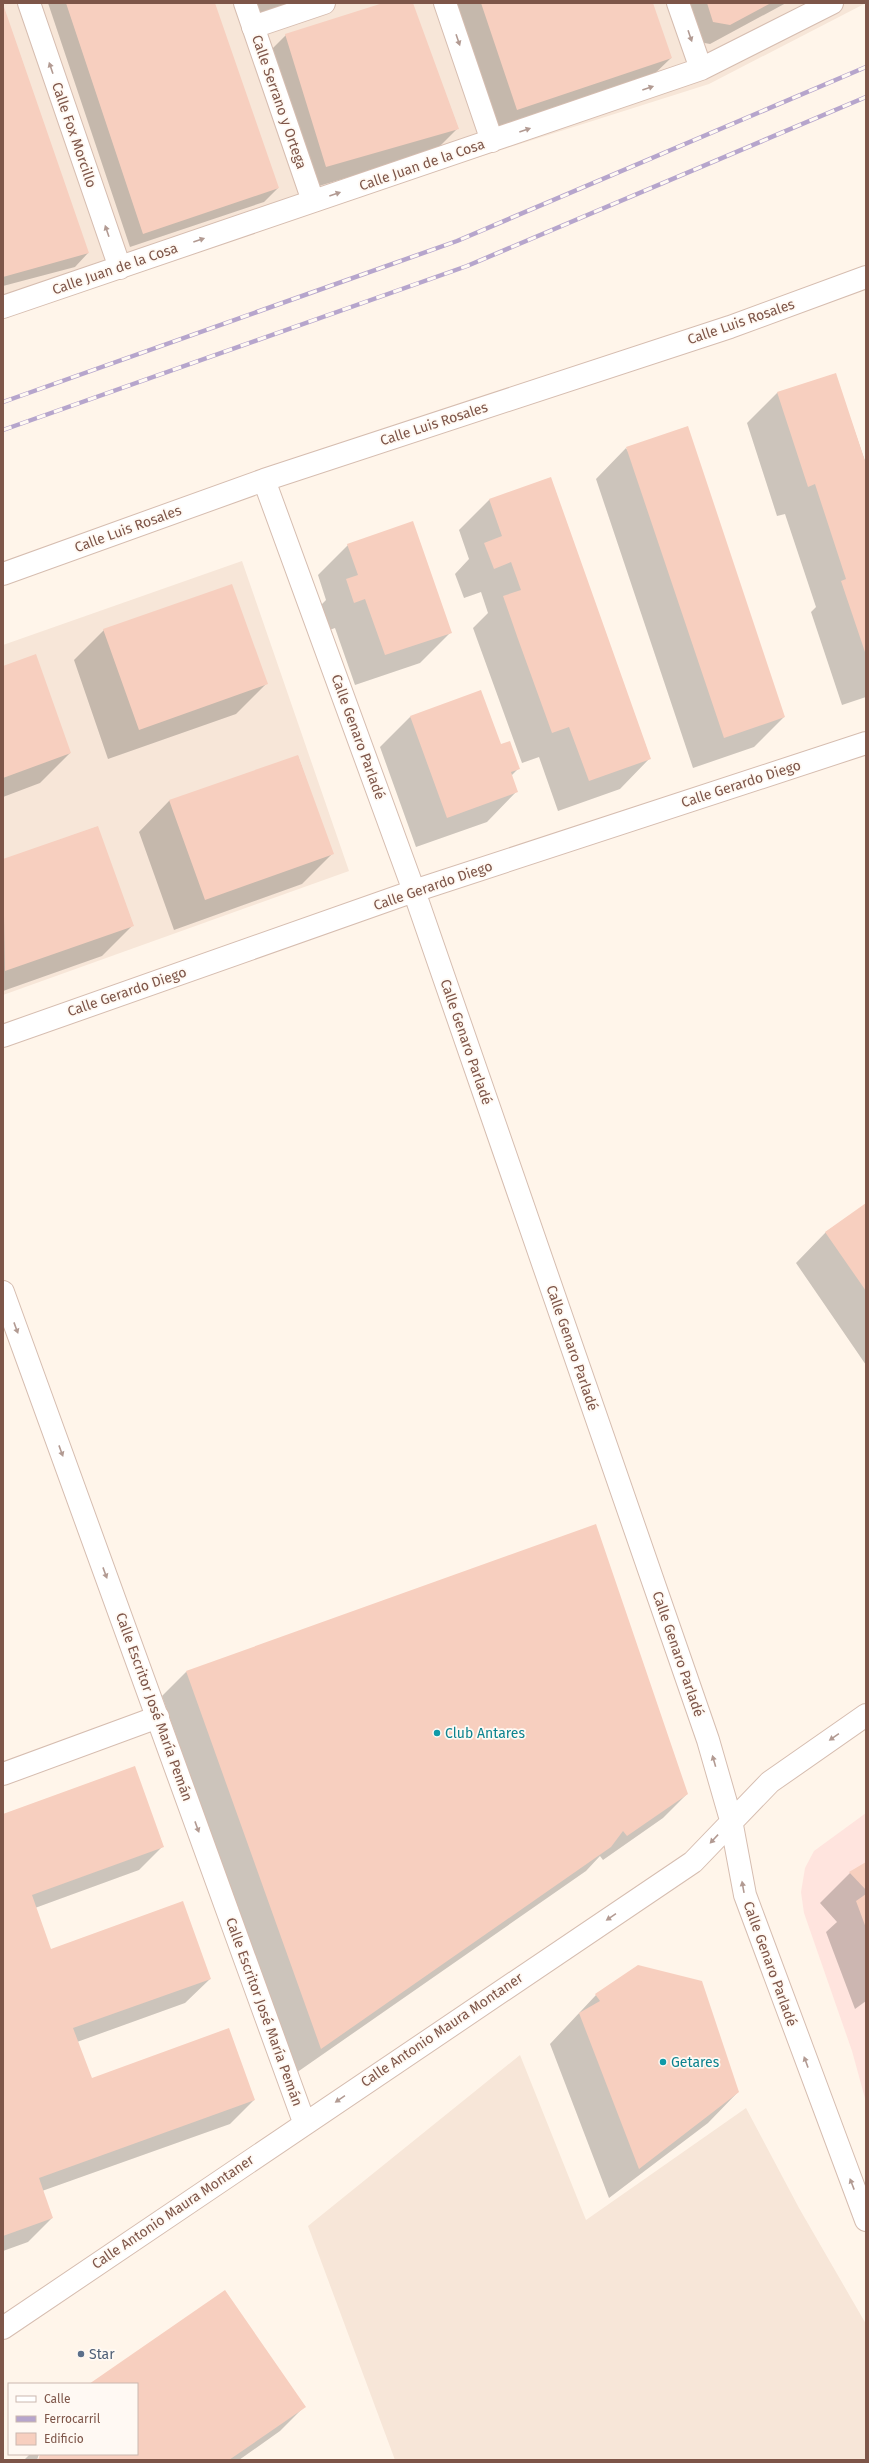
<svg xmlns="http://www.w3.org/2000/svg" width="869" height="2463" viewBox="0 0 869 2463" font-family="'Fira Sans',sans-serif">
  <rect width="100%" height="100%" fill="#fff5ea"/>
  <path fill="#f7e6d8" d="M3 3H866L709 84 3 308Z
    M242 561 349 871 3 995V645Z
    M520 2055 586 2220 746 2108 799 2208 866 2324V2460H395L308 2226Z"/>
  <path fill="#ffe4de" d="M866 1813V2102L852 2051 804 1913 801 1892 805 1868 814 1851Z"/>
  <path fill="#0003" d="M48 3H214L278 188 264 202 130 247Z
    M244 3H294L249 18Z
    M387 3H412L458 128 434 152 302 191 262 59 286 35Z
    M449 3H652L671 58 646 82 493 134Z
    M681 3H786L710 44 694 41Z
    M3 6 88 253 75 267 3 286Z
    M835 374 866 464V697L842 705 811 612 816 607 785 514 777 516 747 423 777 393Z
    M626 448 784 717 754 747 693 768 596 479Z
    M550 478 650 758 620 789 558 811 539 757 522 763 473 628 488 613 481 592 464 598 455 574 469 559 459 530 489 500Z
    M348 545 451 632 420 663 355 685 335 628 324 632 316 610 326 600 318 575Z
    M104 630 267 683 236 714 108 759 74 660Z
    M3 667 70 753 40 783 3 797Z
    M410 717 500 746 519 768 511 776 517 791 487 822 416 847 380 747Z
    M298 756 332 854 302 884 174 930 139 832 169 801Z
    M97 827 133 925 102 956 3 991V860Z
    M866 1205V1365L796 1263 826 1232Z
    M186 1672 687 1794 663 1818 603 1860 600 1856 586 1871 296 2073 162 1696Z
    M3 1815 163 1846 139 1870 35 1908 51 1951 210 1979 185 2003 77 2042 91 2079 254 2100 230 2124 42 2191 52 2218 28 2242 3 2251Z
    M866 1863V2001L855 2009 826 1932 837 1922 820 1903 850 1873Z
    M638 1966 738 2092 708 2123 609 2198 550 2044 596 1995Z
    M225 2292 304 2407 280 2431 239 2460H39L41 2454H137V2384H91Z
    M30 2454H39L37 2460H24Z"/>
  <path fill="#f7cfbf" d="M66 3H215L279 188 143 234Z
    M383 3H413L459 129 326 167 285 34Z
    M481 3H653L672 58 517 110Z
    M707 3H771L730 25 713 22Z
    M3 4 89 253 3 277Z
    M836 373 866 464V655L841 581 846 579 815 484 808 487 777 392Z
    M688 426 785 717 724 738 626 447Z
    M551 477 651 759 589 781 569 727 552 733 518 639 503 596 521 590 511 562 494 569 484 543 502 536 489 499Z
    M413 521 452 633 385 655 365 599 354 603 346 579 358 575 347 544Z
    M232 584 268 684 139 730 103 629Z
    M36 654 71 753 3 778V666Z
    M481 690 501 744 510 741 520 769 511 772 518 792 447 818 410 716Z
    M298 755 334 854 205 900 169 800Z
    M98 826 134 926 5 971 3 859Z
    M866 1203V1291L825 1232Z
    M596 1524 688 1794 627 1836 623 1831 611 1847 321 2049 186 1671Z
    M135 1766 164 1847 32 1895 51 1949 183 1901 211 1979 73 2028 92 2078 229 2028 255 2100 39 2178 53 2218 3 2236V1814Z
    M866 1862V1890L849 1872Z
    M866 1894V1928L856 1901Z
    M638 1965 702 1981 739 2092 639 2169 579 2013 600 2001 595 1994Z
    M225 2290 306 2407 229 2460H38L40 2454H137V2384H89Z"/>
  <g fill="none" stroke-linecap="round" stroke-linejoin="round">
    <g stroke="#d6bdb0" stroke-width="24">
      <path id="pedestrian" d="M253 27 324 3
        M3 1774 158 1717"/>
    </g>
    <g stroke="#d6bdb0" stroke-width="24">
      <path id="minor" d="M29 3 120 268
        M245 3 313 201
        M445 3 492 141
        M678 3 701 69
        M3 307 701 69 832 3
        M264 480 414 891 708 1740 731 1820 745 1895 866 2220
        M3 574 264 480 730 327 866 277
        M3 1036 414 891 866 743
        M3 1292 304 2122
        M3 2328 693 1862 770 1782 866 1715"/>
    </g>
    <use href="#pedestrian" stroke="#fff" stroke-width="22"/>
    <use href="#minor" stroke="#fff" stroke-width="22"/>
    <g stroke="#b6a5cc" stroke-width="4.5">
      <path id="rail" d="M3 402 457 241 866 67
        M3 430 467 266 866 97"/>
    </g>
    <use href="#rail" stroke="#fff9f3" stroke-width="3" stroke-dasharray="9" stroke-linecap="butt"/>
  </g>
  <defs><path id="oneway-solid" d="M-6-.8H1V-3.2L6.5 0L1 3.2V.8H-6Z"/></defs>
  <g fill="#b29a92">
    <use href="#oneway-solid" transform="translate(690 36) rotate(71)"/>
    <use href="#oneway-solid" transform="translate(458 40) rotate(71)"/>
    <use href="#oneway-solid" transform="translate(51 68) rotate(-109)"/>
    <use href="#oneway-solid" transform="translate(648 88) rotate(-19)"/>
    <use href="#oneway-solid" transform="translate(525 130) rotate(-19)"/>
    <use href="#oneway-solid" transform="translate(335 194) rotate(-19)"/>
    <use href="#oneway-solid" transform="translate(107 231) rotate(-109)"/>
    <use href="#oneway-solid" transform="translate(199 240) rotate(-19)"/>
    <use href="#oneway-solid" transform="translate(16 1328) rotate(70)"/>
    <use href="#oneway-solid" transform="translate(61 1451) rotate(70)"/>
    <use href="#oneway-solid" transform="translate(105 1573) rotate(70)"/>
    <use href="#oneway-solid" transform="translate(834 1737) rotate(145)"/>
    <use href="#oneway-solid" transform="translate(714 1761) rotate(-106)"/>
    <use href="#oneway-solid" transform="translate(197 1827) rotate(70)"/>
    <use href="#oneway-solid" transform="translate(714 1839) rotate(133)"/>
    <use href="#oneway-solid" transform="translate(743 1887) rotate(-100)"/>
    <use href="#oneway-solid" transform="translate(611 1917) rotate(146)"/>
    <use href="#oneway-solid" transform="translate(806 2062) rotate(-110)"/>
    <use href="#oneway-solid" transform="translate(340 2099) rotate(146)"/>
    <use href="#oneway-solid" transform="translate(852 2184) rotate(-111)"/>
  </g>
  <g fill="#0f9aa8" stroke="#fff9f3" stroke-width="1.5">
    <circle cx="437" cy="1733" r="4"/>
    <circle cx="663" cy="2062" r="4"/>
  </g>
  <circle fill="#5c6f8a" stroke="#fff9f3" stroke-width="1.5" cx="81" cy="2354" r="4"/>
  <g text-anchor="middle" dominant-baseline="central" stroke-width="3.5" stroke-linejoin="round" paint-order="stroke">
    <g font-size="14" fill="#7e5649" stroke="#fff9f3">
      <text transform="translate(279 102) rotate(71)">Calle Serrano y Ortega</text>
      <text transform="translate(74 135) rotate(71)">Calle Fox Morcillo</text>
      <text transform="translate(422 165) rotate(-19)">Calle Juan de la Cosa</text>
      <text transform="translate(115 269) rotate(-19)">Calle Juan de la Cosa</text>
      <text transform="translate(741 322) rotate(-19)">Calle Luis Rosales</text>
      <text transform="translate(434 424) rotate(-18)">Calle Luis Rosales</text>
      <text transform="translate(128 529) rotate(-20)">Calle Luis Rosales</text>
      <text transform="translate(358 737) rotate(70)">Calle Genaro Parladé</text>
      <text transform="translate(741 784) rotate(-18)">Calle Gerardo Diego</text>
      <text transform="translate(433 886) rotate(-19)">Calle Gerardo Diego</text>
      <text transform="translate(127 992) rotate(-19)">Calle Gerardo Diego</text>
      <text transform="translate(466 1042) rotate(71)">Calle Genaro Parladé</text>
      <text transform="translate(572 1348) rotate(71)">Calle Genaro Parladé</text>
      <text transform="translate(678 1654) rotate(71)">Calle Genaro Parladé</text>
      <text transform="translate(154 1707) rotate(70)">Calle Escritor José María Pemán</text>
      <text transform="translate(770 1964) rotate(70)">Calle Genaro Parladé</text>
      <text transform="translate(264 2012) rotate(70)">Calle Escritor José María Pemán</text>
      <text transform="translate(442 2030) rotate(-34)">Calle Antonio Maura Montaner</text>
      <text transform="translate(173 2212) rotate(-34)">Calle Antonio Maura Montaner</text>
    </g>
    <g font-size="14" fill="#0d838f" stroke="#fff9f3" text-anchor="start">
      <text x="445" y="1733">Club Antares</text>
      <text x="671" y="2062">Getares</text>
    </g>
    <g font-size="14" fill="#4e5e75" stroke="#fff9f3" text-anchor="start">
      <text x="89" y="2354">Star</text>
    </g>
  </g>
  <rect width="869" height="2463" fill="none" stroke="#7e5649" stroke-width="8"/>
  <rect x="8" y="2383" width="130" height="72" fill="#fff9f3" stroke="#cbb8af"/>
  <rect x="16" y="2396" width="20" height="6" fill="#ffffff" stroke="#cbb8af"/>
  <text x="44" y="2403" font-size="12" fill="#7e5649">Calle</text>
  <rect x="16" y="2416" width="20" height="6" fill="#b6a5cc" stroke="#cbb8af"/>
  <text x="44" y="2423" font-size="12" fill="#7e5649">Ferrocarril</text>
  <rect x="16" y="2433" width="20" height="12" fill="#f7cfbf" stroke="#cbb8af"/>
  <text x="44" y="2443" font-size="12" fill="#7e5649">Edificio</text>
</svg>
